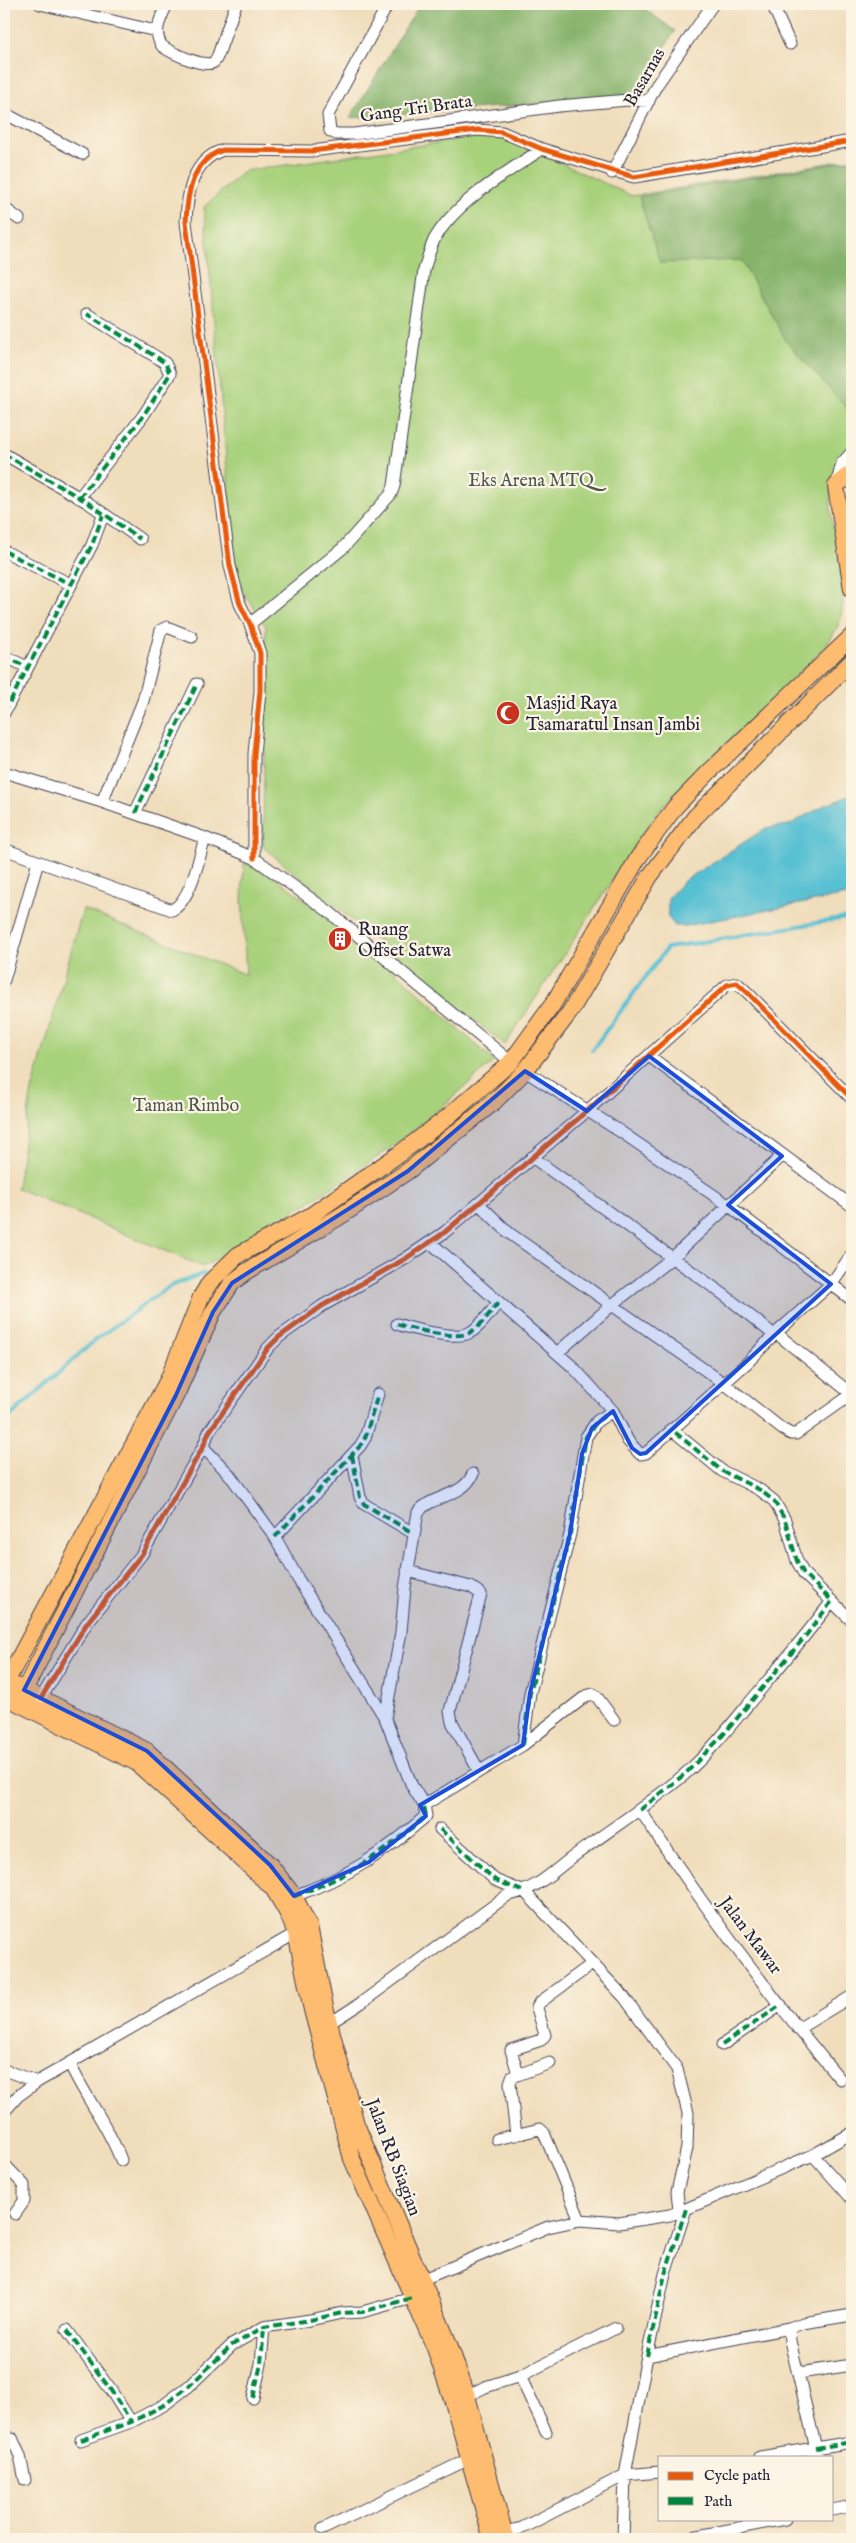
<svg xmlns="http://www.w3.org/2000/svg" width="856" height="2543" font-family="'IM FELL English',serif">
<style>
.green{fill:#a8d17c;stroke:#657a5c}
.forest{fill:#86b36c;stroke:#546a54}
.water{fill:#56c0d3;stroke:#3c7187}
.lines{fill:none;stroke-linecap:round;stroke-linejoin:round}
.stream{stroke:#56c0d3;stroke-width:4}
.minor-casing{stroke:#413e4e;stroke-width:13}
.highway-casing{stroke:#413e4e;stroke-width:18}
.minor{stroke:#fff;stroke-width:11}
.highway{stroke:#fdbc70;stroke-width:16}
.quiet{stroke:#00873e;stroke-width:4;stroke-dasharray:8 4;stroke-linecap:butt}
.cycleway-casing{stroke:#fcf5e5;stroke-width:8}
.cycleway{stroke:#e8590c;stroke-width:5}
.marked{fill:#1d4ed8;fill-opacity:0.2;stroke:#1d4ed8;stroke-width:4;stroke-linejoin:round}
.labels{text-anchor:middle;stroke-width:4.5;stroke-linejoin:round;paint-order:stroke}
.street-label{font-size:18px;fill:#22223b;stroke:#fcf5e5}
.park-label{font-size:18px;fill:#4a574e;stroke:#fcf5e5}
.poi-label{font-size:18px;fill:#22223b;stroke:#fcf5e5;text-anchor:start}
</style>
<rect width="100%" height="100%" fill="#fcf5e5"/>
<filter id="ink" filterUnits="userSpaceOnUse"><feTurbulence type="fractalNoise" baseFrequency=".02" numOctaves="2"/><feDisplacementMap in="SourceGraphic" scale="10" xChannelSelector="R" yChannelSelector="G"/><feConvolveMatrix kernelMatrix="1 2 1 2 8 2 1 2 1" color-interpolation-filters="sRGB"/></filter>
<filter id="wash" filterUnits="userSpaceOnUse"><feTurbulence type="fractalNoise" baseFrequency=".0096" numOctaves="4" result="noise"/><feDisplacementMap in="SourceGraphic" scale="20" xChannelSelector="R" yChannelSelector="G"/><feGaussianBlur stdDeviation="1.12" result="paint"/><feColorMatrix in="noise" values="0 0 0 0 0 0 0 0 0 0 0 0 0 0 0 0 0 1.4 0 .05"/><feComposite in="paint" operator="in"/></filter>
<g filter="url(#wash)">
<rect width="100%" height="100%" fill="#f0ddbb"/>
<path class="green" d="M498 134 632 196 852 159V444C805 489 851 555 842 610 840 626 832 638 822 650L657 812 505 1045 263 847 266 626 237 582 204 207 244 171Z
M244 863 272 875 369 948 494 1061C458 1093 423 1125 383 1153 325 1195 263 1229 203 1267L17 1188 31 1095 83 909 246 975 242 898Z"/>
<path class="forest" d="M420 4H638L675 31 633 97 350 118Z
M852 160V414L787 342 741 260 660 263 639 197Z"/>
<path class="water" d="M852 795V894L685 926H675L668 917V898L684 881 766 828 789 825 823 806Z"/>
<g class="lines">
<path class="stream" d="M592 1050 667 948 852 917
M4 1422 95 1340 170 1286 204 1273"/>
</g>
</g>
<g filter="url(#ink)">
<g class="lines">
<g class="minor-casing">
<path id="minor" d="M40 4 156 31
M167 4C161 18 152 32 162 46 170 52 205 69 214 62 216 60 217 57 218 55L236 4
M388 4 328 115 330 131 336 134H354L559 106 628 100 649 101
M772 4 790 44
M4 113 82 154
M612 173 656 86 713 4
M4 208 19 219
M4 454 87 502 140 539
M836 486 842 463 852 452
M79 498 143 416 170 374 165 363 158 358 87 314
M4 551 70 584
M250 624 343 548 391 494 394 486 424 270C427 260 430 249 434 240 455 202 506 173 542 149
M4 656 27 667
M4 713 92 545 103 515
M4 772 102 802 205 838 254 858 328 911 511 1062
M102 802 143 701 161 630 167 627 192 637
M135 813 197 684
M4 849 172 910C191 901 199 857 205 838
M254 858V754L260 691V653L250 624 240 604 230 566 186 222C187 194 192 160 223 150L312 151 477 130 502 132 542 149 634 177 852 141
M4 980 38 862
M649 1056 852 1206
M525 1071 621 1132 728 1205 852 1300
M532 1157 727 1297 774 1335
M479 1204 509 1233 529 1247 725 1384 782 1429 791 1434H796L848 1397 849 1392 776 1333
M430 1242 573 1367 613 1411 628 1441 640 1454 646 1453 748 1362 776 1333 831 1284 852 1254
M397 1324C412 1329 455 1340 469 1333 481 1327 490 1312 499 1302
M557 1353 612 1305 672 1258 782 1156
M671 1429 722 1471 760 1490 774 1501 785 1520 797 1561 804 1574 852 1621
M203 1447 229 1474 275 1537 298 1579 385 1718 412 1786 424 1805 523 1745 586 1696 593 1694 597 1697 614 1720
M352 1455 360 1497 364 1504 413 1533
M275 1537 360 1446 365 1438 378 1394
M407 1571 471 1587 481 1594 450 1711 452 1722 479 1771
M41 1698 87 1623 142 1554 203 1447 209 1432 268 1348 279 1337 322 1306 405 1259 445 1232 587 1111 727 985 737 983 749 994 852 1099
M385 1718 401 1632 405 1588 418 1512C433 1494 462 1498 473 1474
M523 1745 530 1693 570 1534 586 1437 597 1421 613 1411
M640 1810C701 1903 768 1994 840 2079
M440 1829 495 1880 525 1892 624 1997 677 2069 688 2113 687 2148 677 2192 679 2210
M294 1896C348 1877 384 1853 426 1816L424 1805
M330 2023 361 2003 508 1895C538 1890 554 1870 578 1853 614 1827 651 1803 685 1774 707 1755 727 1730 746 1707 775 1672 804 1638 832 1601
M798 2029 852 1996
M722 2045 781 2005
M70 2064C85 2097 108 2125 121 2160
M4 2070 37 2082
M518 2074 511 2050 541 2040 545 2035 537 2008 539 2003 592 1964
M4 2112 18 2096 37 2082 296 1933
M516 2135 510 2083 512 2077 550 2063
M497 2139 540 2129 544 2133 580 2220
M813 2155 852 2199
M4 2164 24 2185V2201L15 2214
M421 2280 548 2227 580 2220 619 2223 670 2215 686 2209 813 2155 852 2133
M67 2330 110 2389 131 2422
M647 2356 789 2328
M799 2373 852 2365
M520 2376 546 2432
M467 2396 485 2387 520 2376 616 2328
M253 2398 261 2364 264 2327
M4 2437 12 2438 20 2456 25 2480
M81 2440 131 2422 164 2405 189 2386 232 2345 264 2327 310 2320 342 2313 362 2312 412 2298
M760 2457 852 2442
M818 2457 790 2341 789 2328 803 2323 852 2315
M832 2510 852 2506
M323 2529 469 2459
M504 2532 522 2528 625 2475 660 2472
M623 2539 625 2475 647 2356 665 2274 686 2209
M682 2539 785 2519"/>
</g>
<g class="highway-casing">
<path id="highway" d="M852 481 846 477 836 486 852 589
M4 1686 168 1380 201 1297 210 1282 238 1255 310 1216 399 1154 444 1120 511 1062 553 1004 638 858 675 807 709 772 852 636
M16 1686 147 1751 270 1865 294 1896 309 1926 325 2007 356 2124 449 2344 467 2396 506 2539
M4 1696 137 1763 273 1888 287 1912 296 1933 312 2010 352 2159 435 2348 453 2402 492 2539
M18 1702 176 1395 213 1312 232 1283 246 1272 339 1217 408 1171 494 1102 525 1071 570 1012 650 876 695 817 852 661"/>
</g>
<use href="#minor" class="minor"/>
<use href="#highway" class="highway"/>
<path class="quiet" d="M4 454 87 502 140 539
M79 498 143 416 170 374 165 363 158 358 87 314
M4 551 70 584
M4 656 27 667
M4 713 92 545 103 515
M135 813 197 684
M397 1324C412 1329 455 1340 469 1333 481 1327 490 1312 499 1302
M352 1455 360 1497 364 1504 413 1533
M275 1537 360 1446 365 1438 378 1394
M523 1745 530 1693 570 1534 586 1437 597 1421 613 1411
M640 1810 686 1773 723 1735 804 1638 832 1601 804 1574 797 1561 785 1520 774 1501 760 1490 722 1471 671 1429
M440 1829 495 1880 525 1892
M294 1896C348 1877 384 1853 426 1816L424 1805
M722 2045 781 2005
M67 2330 110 2389 131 2422
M647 2356 665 2274 686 2209
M253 2398 261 2364 264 2327
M81 2440 131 2422 164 2405 189 2386 232 2345 264 2327 310 2320 342 2313 362 2312 412 2298
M816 2448 852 2442"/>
<g class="cycleway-casing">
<path id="cycleway" d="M254 858V754L260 691V653L250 624 240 604 230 566 186 222C187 194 192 160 223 150L312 151 477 130 502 132 542 149 634 177 852 141
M41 1698 87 1623 142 1554 203 1447 209 1432 268 1348 279 1337 322 1306 405 1259 445 1232 587 1111 727 985 737 983 749 994 852 1099"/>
</g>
<use href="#cycleway" class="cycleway"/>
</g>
</g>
<path class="marked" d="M649 1056 782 1156 728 1205 831 1284 646 1453 640 1454 632 1448 613 1411 592 1428 582 1454 570 1534 530 1693 523 1745 420 1805 426 1816 369 1862 294 1896 270 1865 147 1751 24 1690 176 1395 213 1312 232 1283 408 1171 525 1071 587 1111Z"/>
<defs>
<g id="mosque-disc" transform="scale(1.25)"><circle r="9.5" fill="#c8321e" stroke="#fcf5e5"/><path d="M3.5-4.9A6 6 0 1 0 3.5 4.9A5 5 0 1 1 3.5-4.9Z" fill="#fff"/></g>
<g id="building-disc" transform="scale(1.25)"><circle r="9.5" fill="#c8321e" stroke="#fcf5e5"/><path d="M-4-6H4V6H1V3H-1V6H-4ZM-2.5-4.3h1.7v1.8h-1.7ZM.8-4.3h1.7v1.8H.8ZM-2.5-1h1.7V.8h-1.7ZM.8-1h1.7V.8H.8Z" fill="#fff"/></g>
</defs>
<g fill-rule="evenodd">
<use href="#mosque-disc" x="508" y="713"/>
<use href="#building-disc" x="340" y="939"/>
</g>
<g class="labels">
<g class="street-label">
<text transform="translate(644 77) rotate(-60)" y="6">Basarnas</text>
<text transform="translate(416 108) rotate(-8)" y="6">Gang Tri Brata</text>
<text transform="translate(751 1935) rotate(53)" y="6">Jalan Mawar</text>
<text transform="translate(394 2157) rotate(69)" y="6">Jalan RB Siagian</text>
</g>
<g class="park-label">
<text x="531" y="486">Eks Arena MTQ</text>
<text x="186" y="1111">Taman Rimbo</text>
</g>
<g class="poi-label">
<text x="526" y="709">Masjid Raya<tspan x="526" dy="21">Tsamaratul Insan Jambi</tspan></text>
<text x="358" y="935">Ruang<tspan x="358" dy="21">Offset Satwa</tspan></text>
</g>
</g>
<rect width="856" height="2543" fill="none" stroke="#fcf5e5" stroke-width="20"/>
<rect x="658" y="2456" width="175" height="65" fill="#fcf5e5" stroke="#a5a1a1"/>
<rect x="668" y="2472" width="25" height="8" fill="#e8590c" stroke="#a5a1a1"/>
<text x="704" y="2480" font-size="15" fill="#22223b">Cycle path</text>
<rect x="668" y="2497" width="25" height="8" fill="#00873e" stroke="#a5a1a1"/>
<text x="704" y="2506" font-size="15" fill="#22223b">Path</text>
</svg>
